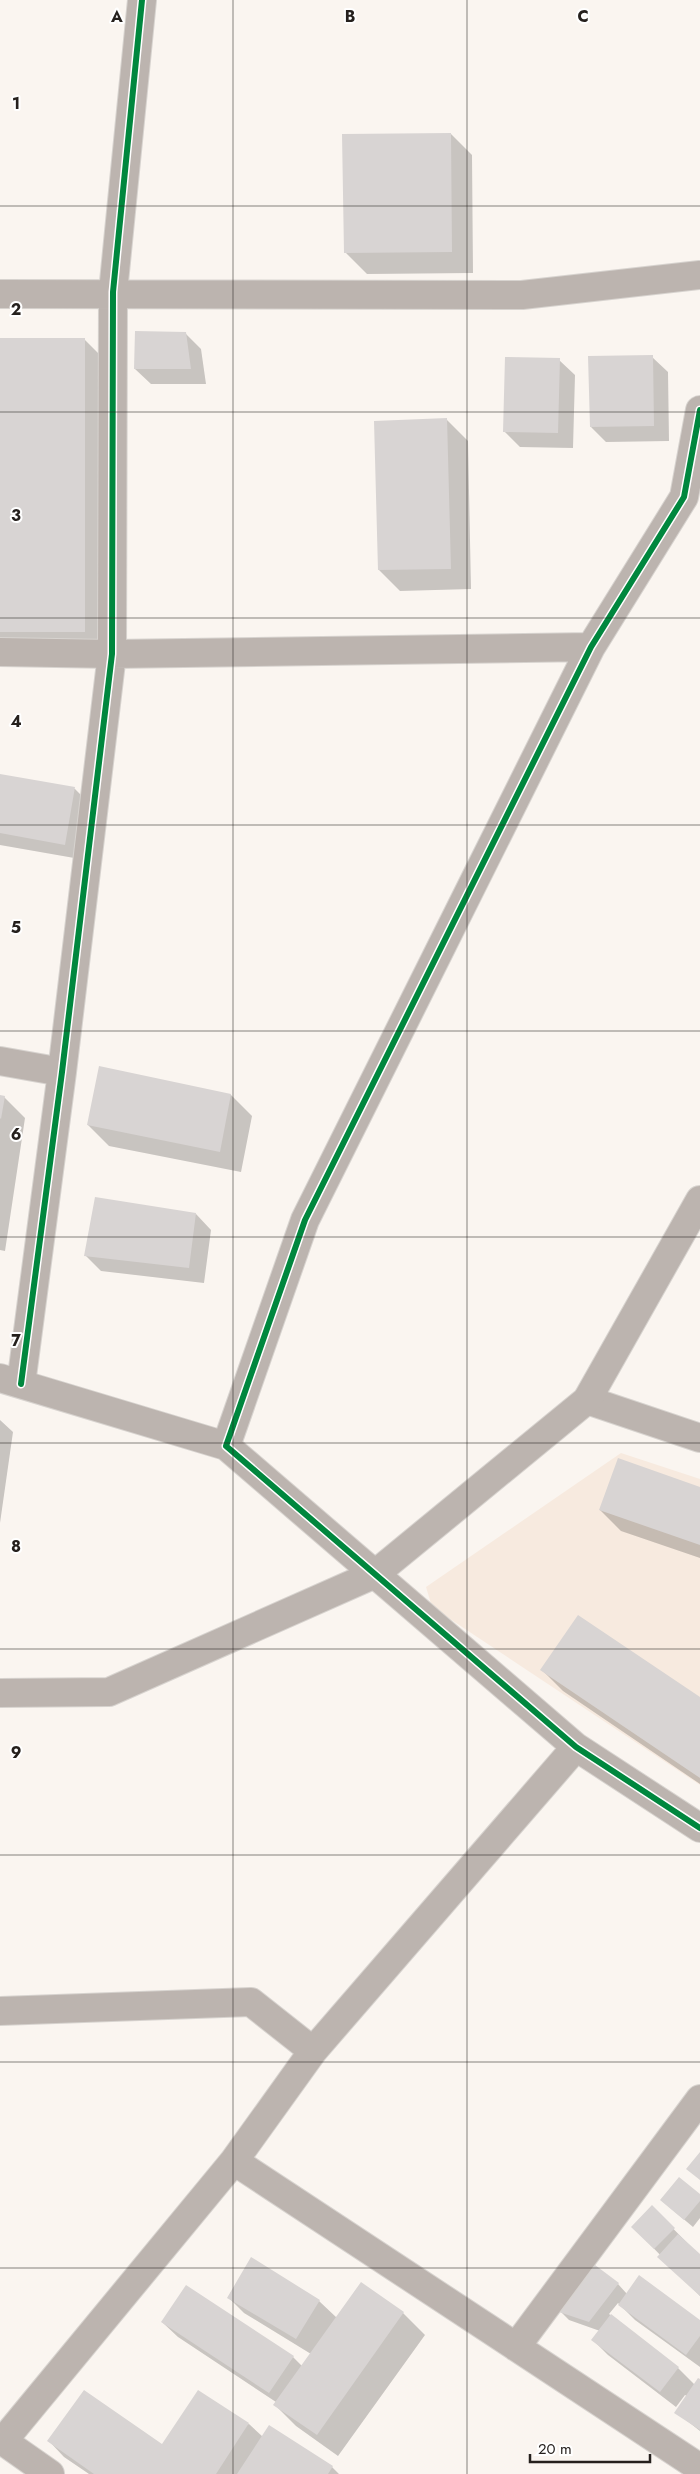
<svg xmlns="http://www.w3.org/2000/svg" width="700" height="2474" font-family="Jost,sans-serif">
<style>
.built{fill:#f7eadf}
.shadow{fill:#0003}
.building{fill:#d8d4d3}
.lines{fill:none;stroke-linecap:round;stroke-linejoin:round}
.minor-casing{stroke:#d7d3cf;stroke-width:30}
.tertiary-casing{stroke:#d7d3cf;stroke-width:30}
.minor{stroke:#bcb4af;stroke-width:28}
.tertiary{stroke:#bcb4af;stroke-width:28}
.cycleway-casing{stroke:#fff;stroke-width:9}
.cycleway{stroke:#00873e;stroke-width:6}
.grid{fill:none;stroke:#25201d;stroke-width:1;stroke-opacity:0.55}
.grid-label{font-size:16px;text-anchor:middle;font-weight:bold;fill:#25201d;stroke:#fff;stroke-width:4;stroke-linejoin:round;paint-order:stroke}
</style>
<rect width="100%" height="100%" fill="#faf5f0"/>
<path class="built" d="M621 1453 700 1479V1785L432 1607 426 1587Z"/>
<path class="shadow" d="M451 134 472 155 473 273 367 274 346 253Z
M186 334 201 349 206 384H151L135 369Z
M84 339 110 365V657L0 641V340Z
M652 357 668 372 669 441 606 442 591 427Z
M559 360 575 375 573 448 520 447 504 431Z
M446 419 468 441 471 589 400 591 379 570Z
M0 775 75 789 90 804 80 859 0 845Z
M100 1068 231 1095 252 1116 241 1172 109 1146 88 1125Z
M0 1096 4 1097 25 1118 5 1251 0 1250Z
M196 1214 211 1230 204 1283 101 1271 85 1255Z
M0 1420 13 1432 0 1523Z
M700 1488V1558L621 1531 600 1510Z
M542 1670 700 1699V1784L563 1691Z
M700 2195V2218L693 2227 661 2200Z
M652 2207 700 2256V2296L633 2227Z
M252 2259 319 2301 337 2318 361 2284 403 2313 425 2335 338 2456 296 2426 275 2405 276 2402 178 2337 162 2322 293 2357 302 2366 311 2354 244 2313 228 2297Z
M618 2284 627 2294 700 2322V2367L635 2320 618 2303 609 2314 678 2368 695 2385 700 2380V2431L676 2412 687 2396 685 2395 676 2407 608 2355 593 2340 600 2331 569 2320 561 2312Z
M249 2424 263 2437 270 2427 332 2467 339 2474H89L64 2457 49 2441 162 2446Z"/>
<path class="building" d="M451 133 452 252 344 253 342 134Z
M135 331 186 332 191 369H134Z
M0 338H85V632H0Z
M653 355 654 426 590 427 588 356Z
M505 357 560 358 558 433 503 432Z
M447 418 451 569 378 570 374 421Z
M0 774 75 787 65 845 0 833Z
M99 1066 231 1094 220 1152 87 1125Z
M0 1095 5 1096 1 1119 0 1118Z
M95 1197 196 1213 189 1268 84 1256Z
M618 1458 700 1487V1545L599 1510Z
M578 1615 700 1697V1778L540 1670Z
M700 2152V2180L686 2169Z
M679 2177 700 2194V2201L684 2220 660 2200Z
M652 2205 675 2228 654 2249 631 2227Z
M678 2234 700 2254V2296L657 2257Z
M251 2257 320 2300 296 2339 227 2298Z
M595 2265 619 2283 589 2322 559 2312Z
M639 2275 700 2320V2336L686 2355 618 2305Z
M361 2282 404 2312 317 2435 273 2405Z
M186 2285 294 2356 269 2393 161 2322Z
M611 2314 679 2367 660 2392 591 2340Z
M698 2378 700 2379V2430L674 2413Z
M84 2390 162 2444 198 2390 249 2423 216 2474H94L47 2441Z
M269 2425 333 2466 328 2474H237Z"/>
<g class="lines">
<g class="minor-casing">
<path id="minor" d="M0 294 522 295 700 275
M700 410 684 497 591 647 305 1220 226 1446 576 1747 700 1828
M0 652 112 654 591 647
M0 1061 62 1072
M0 1378 226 1446
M21 1384 62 1072 112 654 113 292 142 0
M587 1400 700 1438
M0 2011 251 2002 313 2051
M234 2161 700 2468
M516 2347 700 2099
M0 2439 50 2474
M3 2441 234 2161 313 2051 576 1747"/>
</g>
<g class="tertiary-casing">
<path id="tertiary" d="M0 1693 109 1692 375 1574 587 1400 700 1200"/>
</g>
<use href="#minor" class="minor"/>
<use href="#tertiary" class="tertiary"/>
<g class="cycleway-casing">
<path id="cycleway" d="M700 410 684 497 591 647 305 1220 226 1446 576 1747 700 1828
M21 1384 62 1072 112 654 113 292 142 0"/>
</g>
<use href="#cycleway" class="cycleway"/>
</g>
<path class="grid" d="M233 0V2474M467 0V2474M0 206H700M0 412H700M0 618H700M0 825H700M0 1031H700M0 1237H700M0 1443H700M0 1649H700M0 1855H700M0 2062H700M0 2268H700"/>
<g class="grid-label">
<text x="117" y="22">A</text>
<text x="350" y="22">B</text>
<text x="583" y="22">C</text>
<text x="16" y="109">1</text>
<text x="16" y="315">2</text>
<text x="16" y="521">3</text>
<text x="16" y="727">4</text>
<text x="16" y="933">5</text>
<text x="16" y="1140">6</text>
<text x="16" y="1346">7</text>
<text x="16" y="1552">8</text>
<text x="16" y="1758">9</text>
</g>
<path d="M530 2454v8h120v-8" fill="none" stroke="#25201d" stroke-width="2.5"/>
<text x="538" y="2454" font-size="15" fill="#25201d" stroke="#ffffff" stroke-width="4" paint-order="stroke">20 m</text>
</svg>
